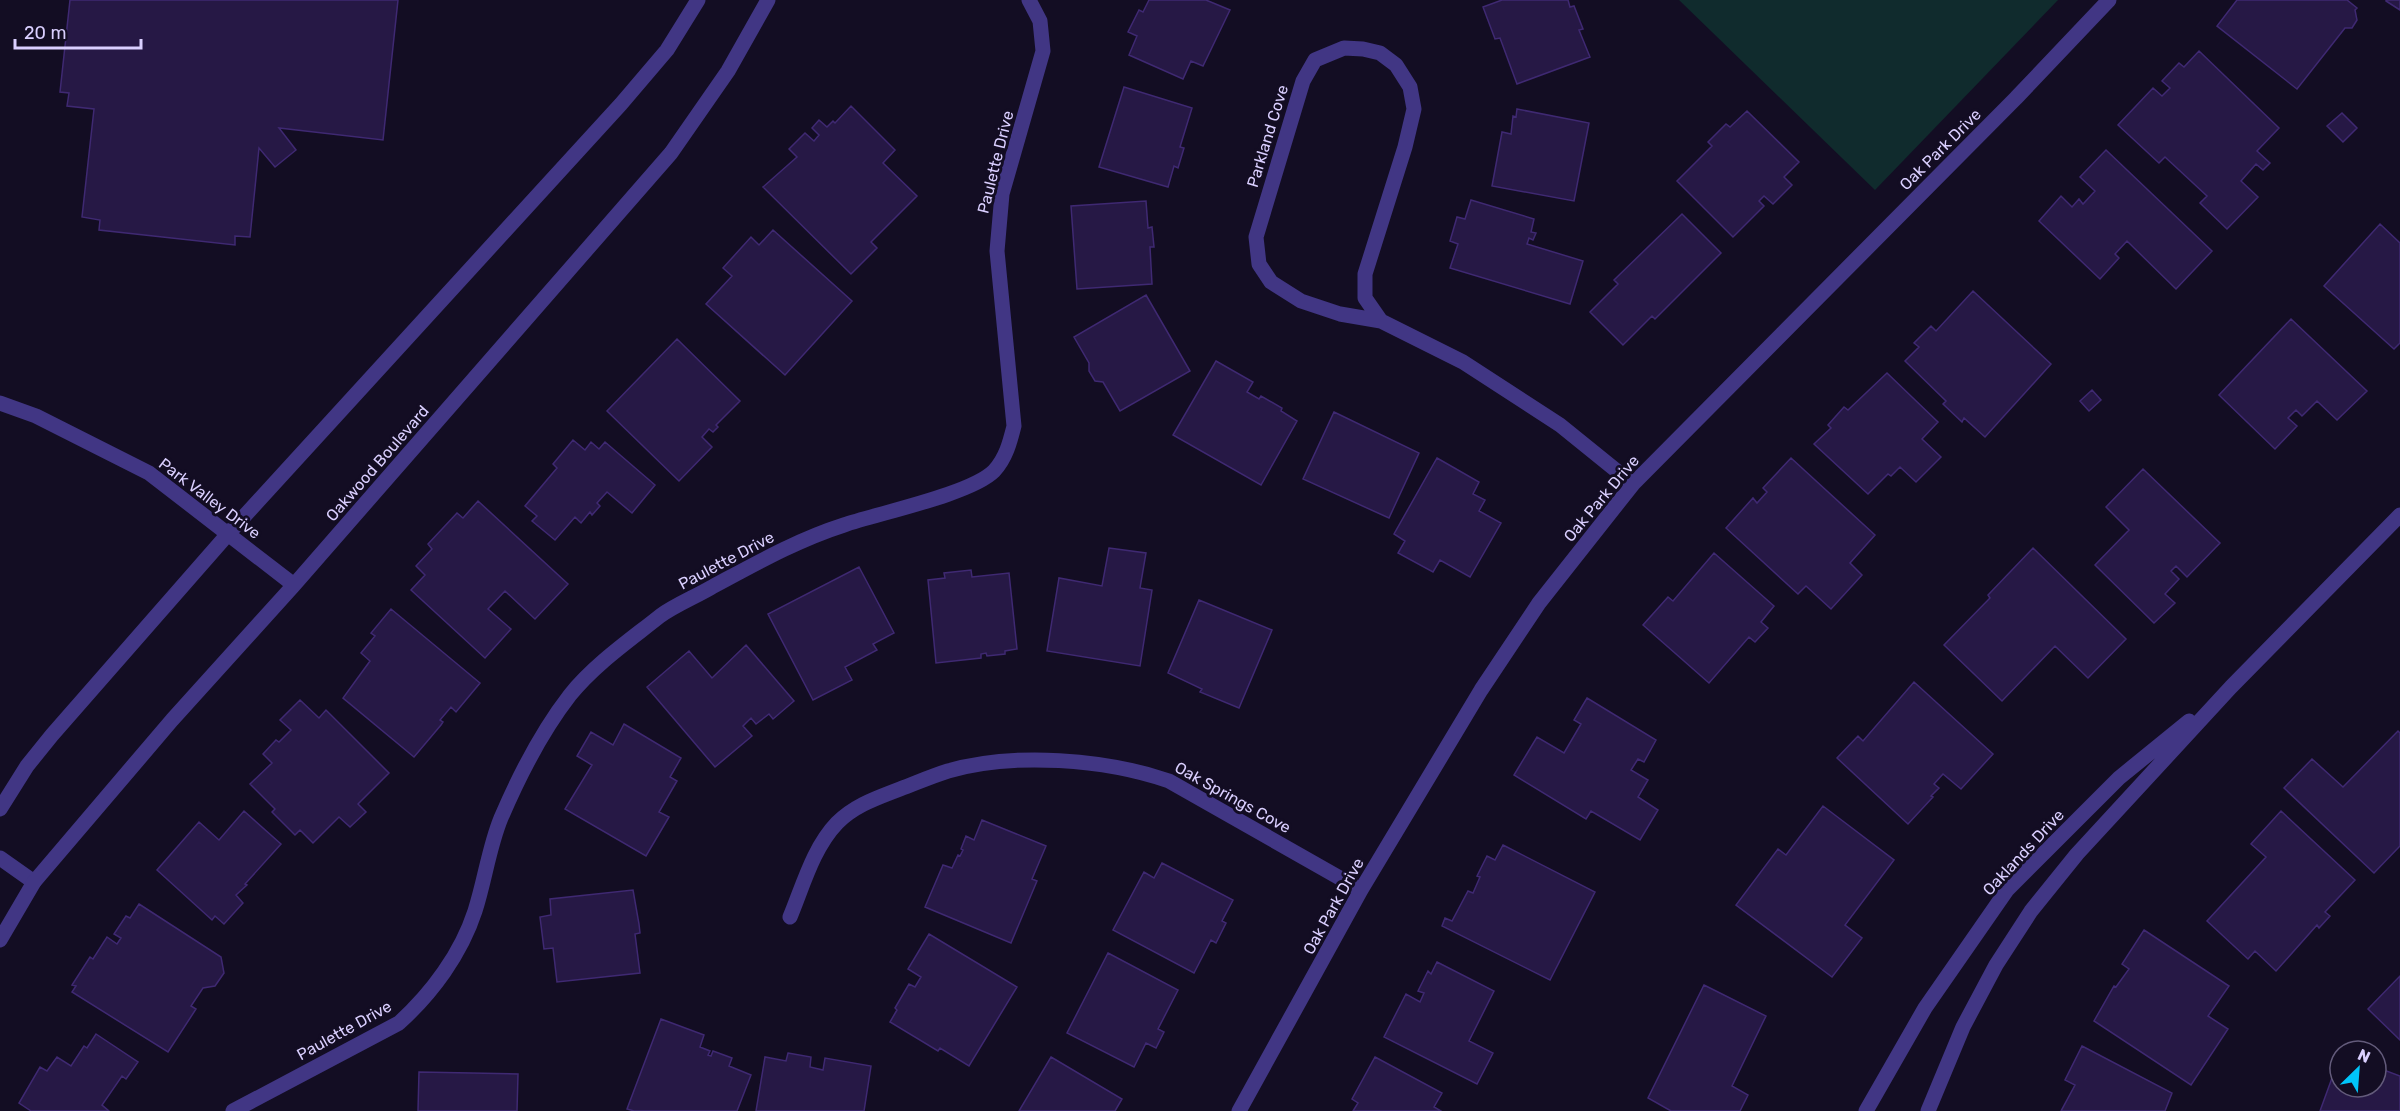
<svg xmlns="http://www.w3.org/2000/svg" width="2400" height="1111" font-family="Rubik,sans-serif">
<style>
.green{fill:#102b2d}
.building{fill:#261845;stroke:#3f2972;stroke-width:1.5}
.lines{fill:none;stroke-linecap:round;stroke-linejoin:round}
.service{stroke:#413684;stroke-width:15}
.minor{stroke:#413684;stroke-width:15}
.labels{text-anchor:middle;stroke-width:6;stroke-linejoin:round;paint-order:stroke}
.street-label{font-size:16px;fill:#dacfff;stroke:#130d23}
</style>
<rect width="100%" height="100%" fill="#130d23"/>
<path class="green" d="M1679 0H2058L1875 190Z"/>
<path class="building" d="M70 0H398L383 140 279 128 296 150 275 167 259 148 250 237 235 236V245L99 230 100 220 82 217 94 109 67 106 69 93 60 92Z
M1149 0H1206L1230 10 1203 66 1191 61 1183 79 1129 55 1137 36 1128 32 1139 10 1143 12Z
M1502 0H1568L1570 7 1574 6 1583 29 1579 30 1590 57 1517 84 1500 38 1495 39 1483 7Z
M2237 0H2347L2357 8 2355 10 2357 20 2352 28H2345L2297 89 2217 26Z
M2400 0V10L2386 1V0Z
M2199 51 2279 128 2257 151 2270 163 2263 170 2256 164 2241 181 2258 197 2227 229 2200 203 2207 196 2165 157 2159 163 2118 125 2153 88 2162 96 2170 88 2162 81 2179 63 2184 67Z
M1124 87 1192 108 1180 147 1184 148 1178 168 1174 166 1168 187 1099 167Z
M851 106 895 150 883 163 917 196 871 242 877 248 851 274 763 187 797 157 789 149 805 133 814 141 819 135 812 128 819 120 827 127 833 121 835 123Z
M1517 109 1589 123 1574 201 1492 186 1502 132 1511 134 1513 116 1516 117Z
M1747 111 1799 162 1784 177 1792 185 1773 204 1764 196 1759 201 1764 206 1733 237 1677 181 1712 146 1708 142 1726 124 1730 127Z
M2342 113 2357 128 2343 142 2327 126Z
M2106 150 2212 251 2176 289 2127 241 2115 254 2119 258 2100 279 2039 221 2061 196 2072 207 2079 199 2083 204 2095 191 2080 177Z
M1471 200 1534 219 1531 232 1536 233 1533 240 1529 238 1527 244 1583 261 1570 304 1450 268 1458 244 1450 241 1457 217 1465 219Z
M1146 201 1148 228 1152 227 1154 247H1150L1152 284 1077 289 1071 206Z
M1682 214 1721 253 1655 319 1652 316 1623 345 1590 312 1618 284 1614 280Z
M2380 224 2400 243V343L2394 349 2324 286Z
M773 230 852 301 785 375 706 304 732 276 723 268 751 237 759 245Z
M1973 291 2051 364 1985 437 1964 418 1962 422 1943 404 1946 401 1905 361 1919 347 1914 343 1931 326 1936 331Z
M1146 295 1190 371 1120 411 1103 382 1095 381 1089 371V363L1074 337Z
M2291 319 2367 391 2337 420 2317 401 2302 416 2296 410 2288 418 2297 426 2275 449 2219 395Z
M677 339 740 401 716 425 718 427 713 432 709 429 702 437 712 447 679 481 607 411Z
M1216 361 1253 382 1247 392 1259 399 1261 396 1282 408 1281 411 1297 421 1261 485 1173 435Z
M1887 373 1938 422 1922 439 1941 457 1916 482 1900 467 1891 476 1888 474 1868 494 1814 444 1831 428 1828 425 1844 407 1848 410Z
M2092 390 2101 400 2089 411 2080 401Z
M1334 412 1419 453 1389 518 1303 479Z
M573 440 585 450 591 442 599 449 605 442 655 485 632 513 607 492 597 503 600 506 592 515 590 512 581 523 575 517 555 540 532 521 537 516 525 506 557 468 553 464Z
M1437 458 1479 482 1473 494 1485 500 1479 511 1501 523 1470 577 1440 560 1433 572 1398 553 1405 541 1394 534Z
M1791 458 1875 535 1850 563 1862 575 1831 609 1806 586 1798 594 1726 528 1753 498 1757 503 1767 492 1763 488Z
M2143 469 2220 543 2187 577 2176 566 2171 571 2179 579 2165 594 2175 603 2154 623 2095 565 2129 530 2106 507Z
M478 501 568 584 535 619 505 591 488 609 511 629 485 658 411 590 425 575 416 566 432 549 428 544 457 513 463 518Z
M1109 548 1146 553 1140 588 1152 590 1140 666 1047 651 1059 578 1102 586Z
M2033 548 2126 639 2088 678 2055 646 2002 701 1944 645 1990 598 1988 595Z
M1714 553 1774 606 1761 622 1768 628 1755 642 1749 637 1709 683 1643 625 1668 597 1673 601Z
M859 567 894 633 873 644 877 650 845 667 852 680 813 700 768 614Z
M971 570 972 577 1009 573 1017 649 1005 651V654L987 656 986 653 981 654V658L936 663 928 580 945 578 944 573Z
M1199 600 1272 630 1239 708 1200 692 1202 689 1168 673Z
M391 609 480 683 456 712 451 707 440 720 443 722 441 725 414 757 343 698 370 661 361 653 375 636 371 633Z
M746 645 794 701 773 719 769 714 756 724 751 718 743 726 752 736 715 767 647 687 689 651 712 678Z
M1914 682 1993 754 1961 789 1943 774 1934 784 1939 788 1931 796 1933 797 1908 824 1837 758 1858 736 1863 741Z
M1587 698 1656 740 1644 762 1638 759 1631 770 1648 780 1638 797 1658 810 1640 840 1591 811 1586 819 1514 775 1537 737 1564 753 1581 724 1574 720Z
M300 700 319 718 326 710 389 773 358 804 366 812 350 827 339 817 313 843 300 830 295 835 272 812 275 809 250 784 272 763 263 754 276 740 279 742 291 730 280 720Z
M624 724 681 758 670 777 677 781 659 812 669 817 646 856 565 809 592 765 577 756 591 732 613 745Z
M2398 731 2400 733V846L2374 873 2284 788 2312 759 2343 787Z
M1823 806 1894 860 1845 925 1862 938 1832 977 1736 905 1778 849 1786 855Z
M244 811 281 844 245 884 247 885 236 895 243 903 224 924 215 916 212 920 157 870 199 822 219 840Z
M2281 811 2355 880 2325 912 2330 916 2319 928 2317 925 2276 971 2255 951 2248 959 2207 921 2266 857 2251 844Z
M982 820 1046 846 1032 879 1037 881 1011 943 925 907 943 865 952 868 958 855 960 856 963 850 961 849 966 836 974 840Z
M1503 845 1595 892 1550 980 1442 926 1445 918 1452 921 1468 891 1473 893 1480 877 1477 876 1487 856 1495 860Z
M1162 863 1233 900 1222 921 1226 923 1216 943 1211 940 1194 973 1113 930 1144 872 1154 878Z
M633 890 639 924 640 933 635 934 640 973 557 982 553 948 544 949 540 917 551 915 550 899Z
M139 904 221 957 224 973 215 986 203 988 191 1006 196 1009 168 1052 72 992 76 986 72 985 90 957 93 959 107 937 117 944 121 938 114 934 126 916 130 918Z
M2144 930 2229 986 2208 1016 2228 1029 2191 1085 2094 1021 2114 986 2116 987 2129 969 2122 964Z
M929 934 1017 987 969 1066 940 1048 938 1051 890 1022 897 1010 895 1008 909 984 915 987 921 977 908 969Z
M1108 953 1178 990 1158 1029 1164 1032 1156 1048 1146 1043 1134 1067 1067 1033Z
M1437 962 1494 991 1469 1041 1493 1053 1477 1084 1384 1037 1406 994 1420 1002 1424 993 1418 991 1428 971 1431 974Z
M2400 976V1040L2368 1009Z
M1704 985 1766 1016 1732 1086 1748 1095 1740 1111H1671L1648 1098Z
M661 1019 704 1035 700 1047 710 1051 708 1055 711 1056 713 1051 732 1058 729 1066 751 1075 737 1111H634L627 1109Z
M96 1034 138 1062 126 1079 122 1076 102 1105 109 1111H31L19 1103 40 1067 47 1071 57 1057 71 1066 84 1046 87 1048Z
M2082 1046 2172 1093 2165 1111H2061L2075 1085 2065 1080Z
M788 1053 811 1057 810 1067 823 1070 825 1058 871 1066 864 1111H756L765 1057 786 1061Z
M2340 1056V1087H2376V1067L2400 1076V1111H2320Z
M1051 1057 1122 1099 1115 1111H1019Z
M1375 1057 1442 1093 1434 1107 1441 1111H1353L1358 1103 1352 1099Z
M419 1072 518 1074 517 1111H418Z"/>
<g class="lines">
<path class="service" d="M0 858 34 882
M233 1111 399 1023C432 993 461 954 475 911 485 880 489 847 501 818 519 776 542 731 570 695 595 664 630 640 660 616 675 605 695 597 712 587 755 564 797 540 844 525 879 513 971 494 994 471 1006 458 1010 442 1014 426L997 251 1002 194 1043 51 1040 21 1029 0"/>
<path class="minor" d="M1381 321 1340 314 1301 301 1271 282 1259 264 1256 237 1303 81 1315 60 1344 48 1363 49 1380 53 1396 65 1410 87 1414 109 1405 147 1365 274V298L1381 321 1463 362 1560 425 1633 484
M0 403 36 416 149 473 294 585
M0 809 27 766 52 735 228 534 621 104 667 50 698 0
M790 917C803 886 813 848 837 823 855 805 877 798 900 789 916 783 932 776 948 771 1014 752 1105 759 1169 781L1361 890
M0 940 34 882 172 720 294 585 671 153 728 71 768 0
M1239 1111 1361 890 1481 690 1539 603 1633 484 2016 98 2109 0
M1866 1111 1925 1008 2007 890 2119 778 2189 721
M1928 1111 1963 1027 1996 965 2031 911 2077 854 2231 687 2400 515"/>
</g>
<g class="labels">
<g class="street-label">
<text transform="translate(1267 136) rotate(-73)" y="6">Parkland Cove</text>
<text transform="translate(1940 149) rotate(-45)" y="6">Oak Park Drive</text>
<text transform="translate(995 162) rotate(-76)" y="6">Paulette Drive</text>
<text transform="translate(377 463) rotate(-49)" y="6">Oakwood Boulevard</text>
<text transform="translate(210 498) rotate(37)" y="6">Park Valley Drive</text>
<text transform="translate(1601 498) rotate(-50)" y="6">Oak Park Drive</text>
<text transform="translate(726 560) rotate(-28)" y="6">Paulette Drive</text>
<text transform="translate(1233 797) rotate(29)" y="6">Oak Springs Cove</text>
<text transform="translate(2023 852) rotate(-47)" y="6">Oaklands Drive</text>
<text transform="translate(1333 906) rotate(-61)" y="6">Oak Park Drive</text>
<text transform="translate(344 1030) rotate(-29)" y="6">Paulette Drive</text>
</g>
</g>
<g transform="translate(2358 1069) rotate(25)"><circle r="28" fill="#130d23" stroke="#635b7b" stroke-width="1.5"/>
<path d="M0-4.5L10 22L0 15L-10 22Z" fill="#00c5fa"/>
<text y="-9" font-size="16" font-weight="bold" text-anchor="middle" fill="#dacfff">N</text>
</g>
<path d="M15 39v9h126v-9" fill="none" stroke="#dacfff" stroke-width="3"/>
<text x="24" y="39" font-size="18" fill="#dacfff" stroke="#130d23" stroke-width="4.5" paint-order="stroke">20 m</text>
</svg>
